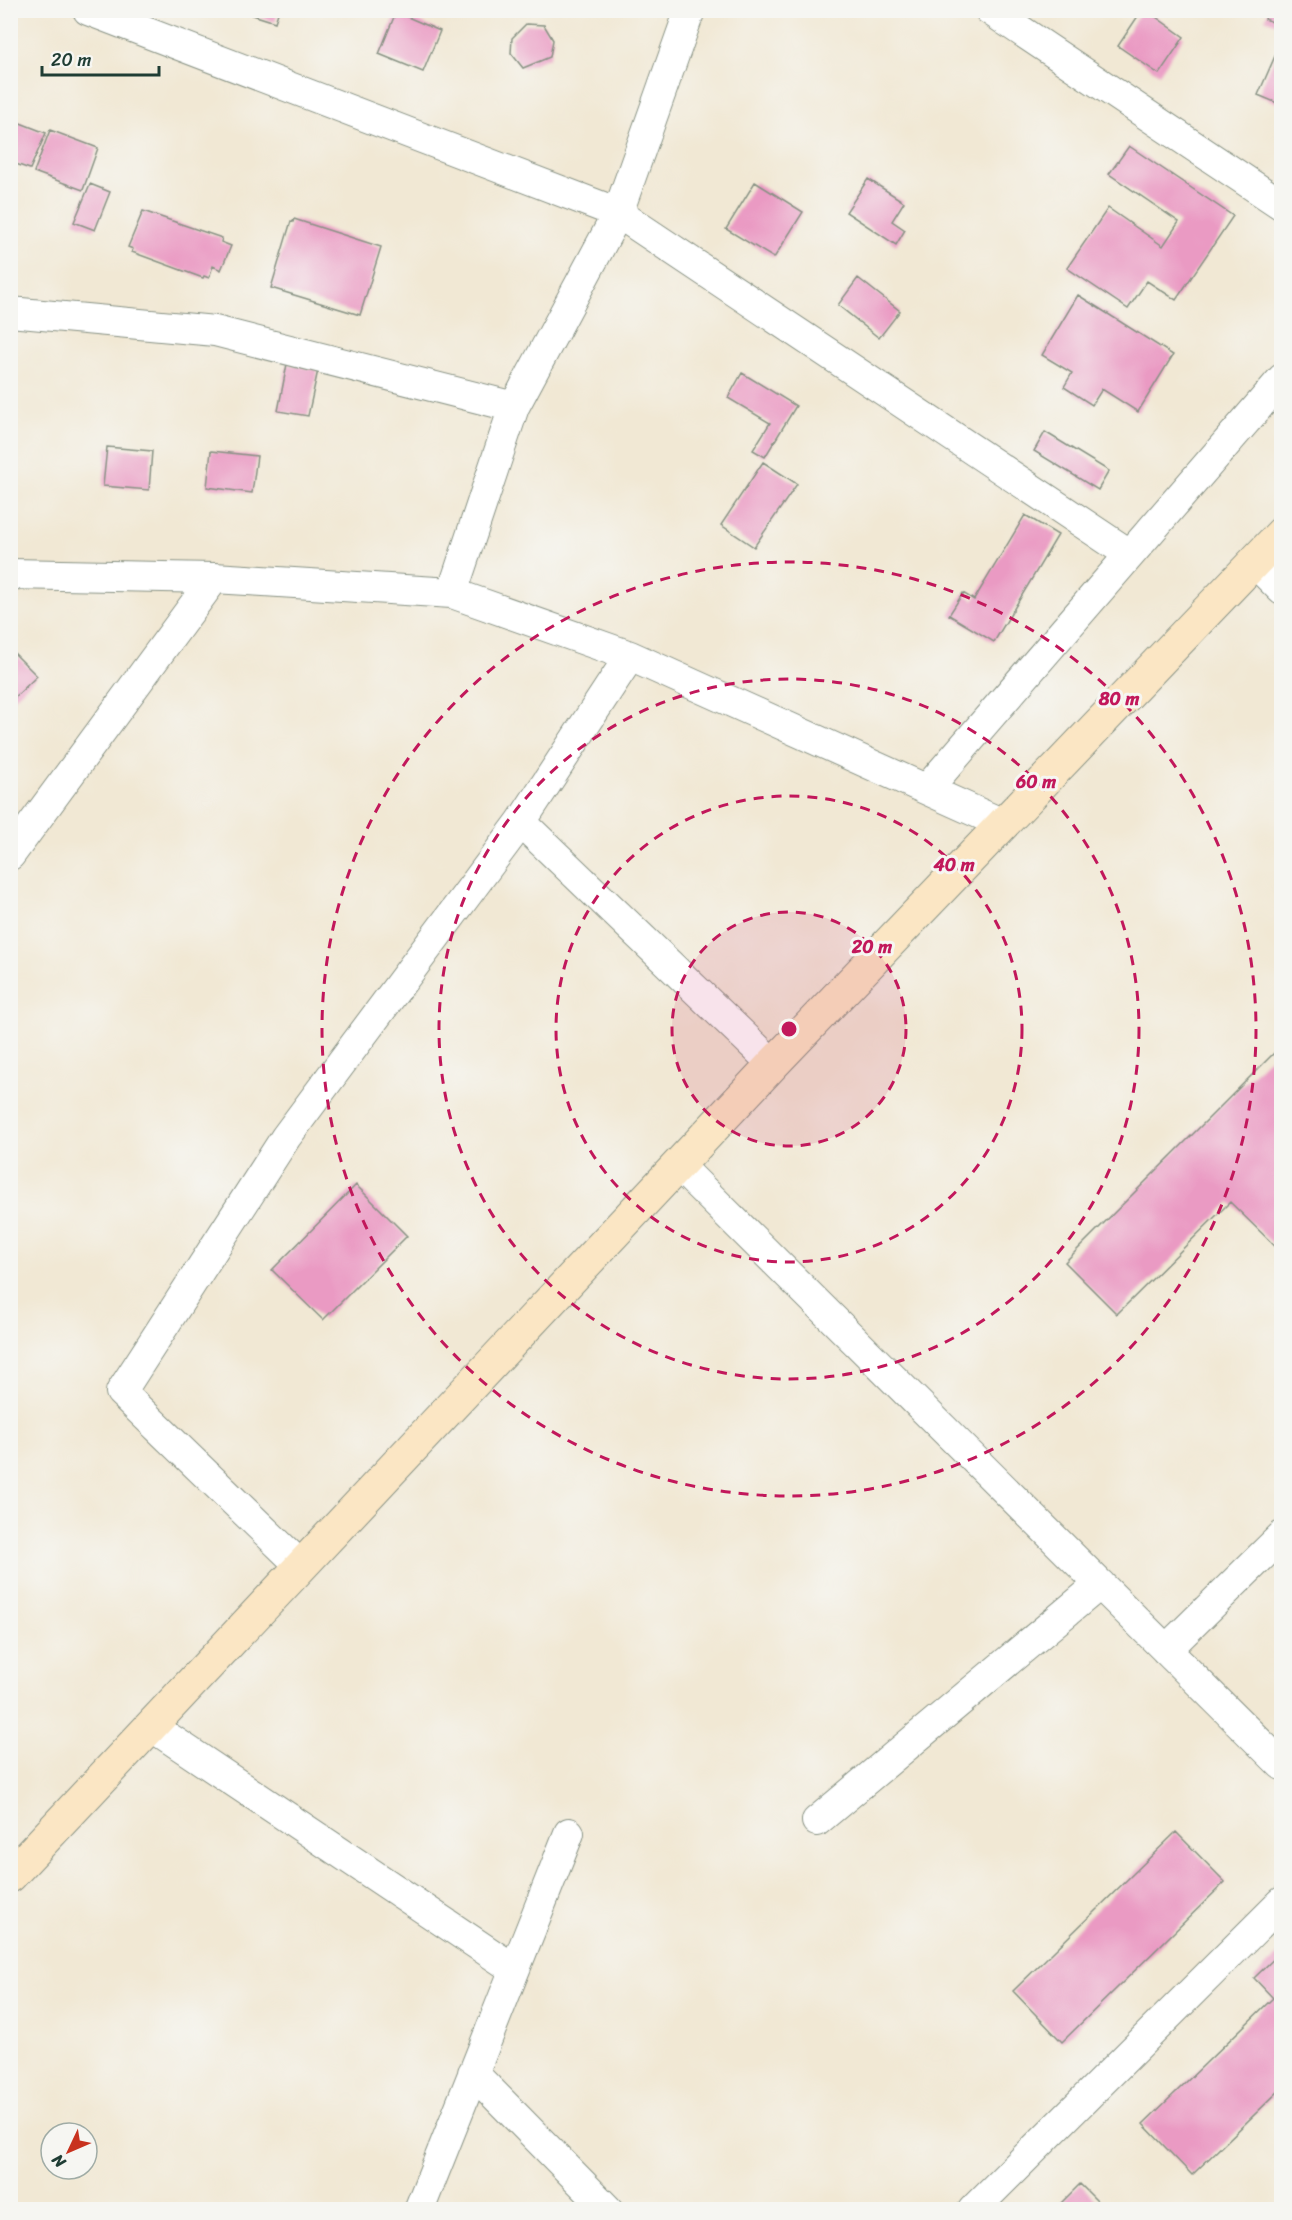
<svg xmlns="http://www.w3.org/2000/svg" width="1292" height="2220" font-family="Sriracha,sans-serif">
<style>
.building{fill:#ea9ac3}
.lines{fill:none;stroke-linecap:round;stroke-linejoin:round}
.street-casing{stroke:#889284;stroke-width:32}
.secondary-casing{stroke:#889284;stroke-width:35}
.street{stroke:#fff;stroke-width:30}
.secondary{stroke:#fbe6c4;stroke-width:33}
.ring{fill:none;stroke:#c2185b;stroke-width:3;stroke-dasharray:10 8}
.centre{fill:#c2185b;stroke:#f6f6f2;stroke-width:3}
.ring-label{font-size:18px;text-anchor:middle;font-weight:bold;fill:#c2185b;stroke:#f6f6f2;stroke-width:6;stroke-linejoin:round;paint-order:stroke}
</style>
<rect width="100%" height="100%" fill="#f6f6f2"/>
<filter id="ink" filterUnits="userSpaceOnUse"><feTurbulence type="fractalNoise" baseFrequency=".0167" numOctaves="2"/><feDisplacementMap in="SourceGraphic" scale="12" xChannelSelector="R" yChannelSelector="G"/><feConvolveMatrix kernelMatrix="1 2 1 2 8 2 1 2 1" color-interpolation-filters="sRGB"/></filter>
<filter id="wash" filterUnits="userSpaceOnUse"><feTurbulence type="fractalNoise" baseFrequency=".008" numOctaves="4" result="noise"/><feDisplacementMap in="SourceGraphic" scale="24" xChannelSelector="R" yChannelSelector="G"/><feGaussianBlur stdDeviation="1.35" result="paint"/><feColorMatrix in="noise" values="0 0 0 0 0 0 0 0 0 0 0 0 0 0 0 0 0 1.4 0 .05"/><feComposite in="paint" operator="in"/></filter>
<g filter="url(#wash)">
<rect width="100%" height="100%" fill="#f1e8d4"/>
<g id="blocks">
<path class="building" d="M237 10H279L275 22Z
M1142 10H1146L1184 37 1159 74 1118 46Z
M1268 10H1282V26L1265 19Z
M396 12 440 31 423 72 379 54Z
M526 24 544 25 553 40 550 57 523 68 511 53 512 38Z
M1282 40V105L1258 95Z
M10 119 46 133 30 169 10 162Z
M50 130 98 148 83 190 34 172Z
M1129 146 1233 216 1176 300 1147 281 1128 309 1067 268 1108 208 1163 246 1179 222 1109 174Z
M868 179 904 202 892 221 905 230 896 245 846 212Z
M755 182 803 212 774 258 726 229Z
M90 184 110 192 95 230 74 222Z
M143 211 222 238 221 242 231 246 221 270 213 266 209 278 204 276 203 278 132 252 133 249 128 247Z
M294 219 381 247 360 315 271 288 291 221 293 222Z
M858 278 900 311 879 338 838 305Z
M1078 295 1173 355 1138 412 1102 389 1092 405 1064 387 1072 373 1042 355Z
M287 364 318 370 308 416 278 411Z
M742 373 796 406 765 457 753 450 770 423 728 398Z
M1045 432 1109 471 1098 490 1034 451Z
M107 447 152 451 149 490 103 486Z
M211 451 257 456 252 493 207 487Z
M763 462 797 484 754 547 721 525Z
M1025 515 1058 535 994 642 949 615 963 593 974 600Z
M10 649 37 676 10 702Z
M1282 1045V1253L1230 1202 1117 1314 1065 1262Z
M356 1185 407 1236 323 1320 272 1270Z
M1176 1832 1225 1882 1062 2042 1013 1991Z
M1282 1951V2088L1192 2175 1143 2124 1273 1998 1254 1978Z
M1080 2184 1106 2210H1054Z"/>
</g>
</g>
<g filter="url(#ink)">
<use href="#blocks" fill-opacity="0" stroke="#889284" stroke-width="1.5"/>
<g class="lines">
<g class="street-casing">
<path id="street" d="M88 10 618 213 1129 554
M990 10 1282 205
M10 312 215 331 514 407
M1254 562 1282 590
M10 574 214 578 452 593 630 656 1003 824
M452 593 514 407 618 213 690 10
M927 789 1282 379
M521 822 773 1064
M10 855 214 578
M678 1165 1282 1765
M301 1566 121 1392 286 1137 521 822 630 656
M1166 1650 1282 1536
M151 1726 514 1969
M817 1821 1100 1584
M473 2073 608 2210
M419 2210 569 1833
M973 2210 1282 1902"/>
</g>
<g class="secondary-casing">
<path id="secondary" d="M10 1876 773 1064 1282 533"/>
</g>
<use href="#street" class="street"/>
<use href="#secondary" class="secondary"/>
</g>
</g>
<circle cx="789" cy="1029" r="117" fill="#c2185b" fill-opacity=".12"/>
<g class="ring">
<circle cx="789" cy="1029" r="117"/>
<circle cx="789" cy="1029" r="233"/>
<circle cx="789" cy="1029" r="350"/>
<circle cx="789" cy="1029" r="467"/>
</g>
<circle cx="789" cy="1029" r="9" class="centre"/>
<g class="ring-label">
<text x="1119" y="705">80 m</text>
<text x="1036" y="788">60 m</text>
<text x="954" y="871">40 m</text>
<text x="872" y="953">20 m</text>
</g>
<rect width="1292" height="2220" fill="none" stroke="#f6f6f2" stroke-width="36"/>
<g transform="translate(69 2151) rotate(226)"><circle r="28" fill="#f6f6f2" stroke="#a0aca6" stroke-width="1.5"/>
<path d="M0-4.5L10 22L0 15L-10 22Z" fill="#c8321e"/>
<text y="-9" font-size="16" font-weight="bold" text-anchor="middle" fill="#1f3d34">N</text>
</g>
<path d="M42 66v9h117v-9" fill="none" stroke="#1f3d34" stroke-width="3"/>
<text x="51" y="66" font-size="18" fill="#1f3d34" stroke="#f6f6f2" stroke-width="4.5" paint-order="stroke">20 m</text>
</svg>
